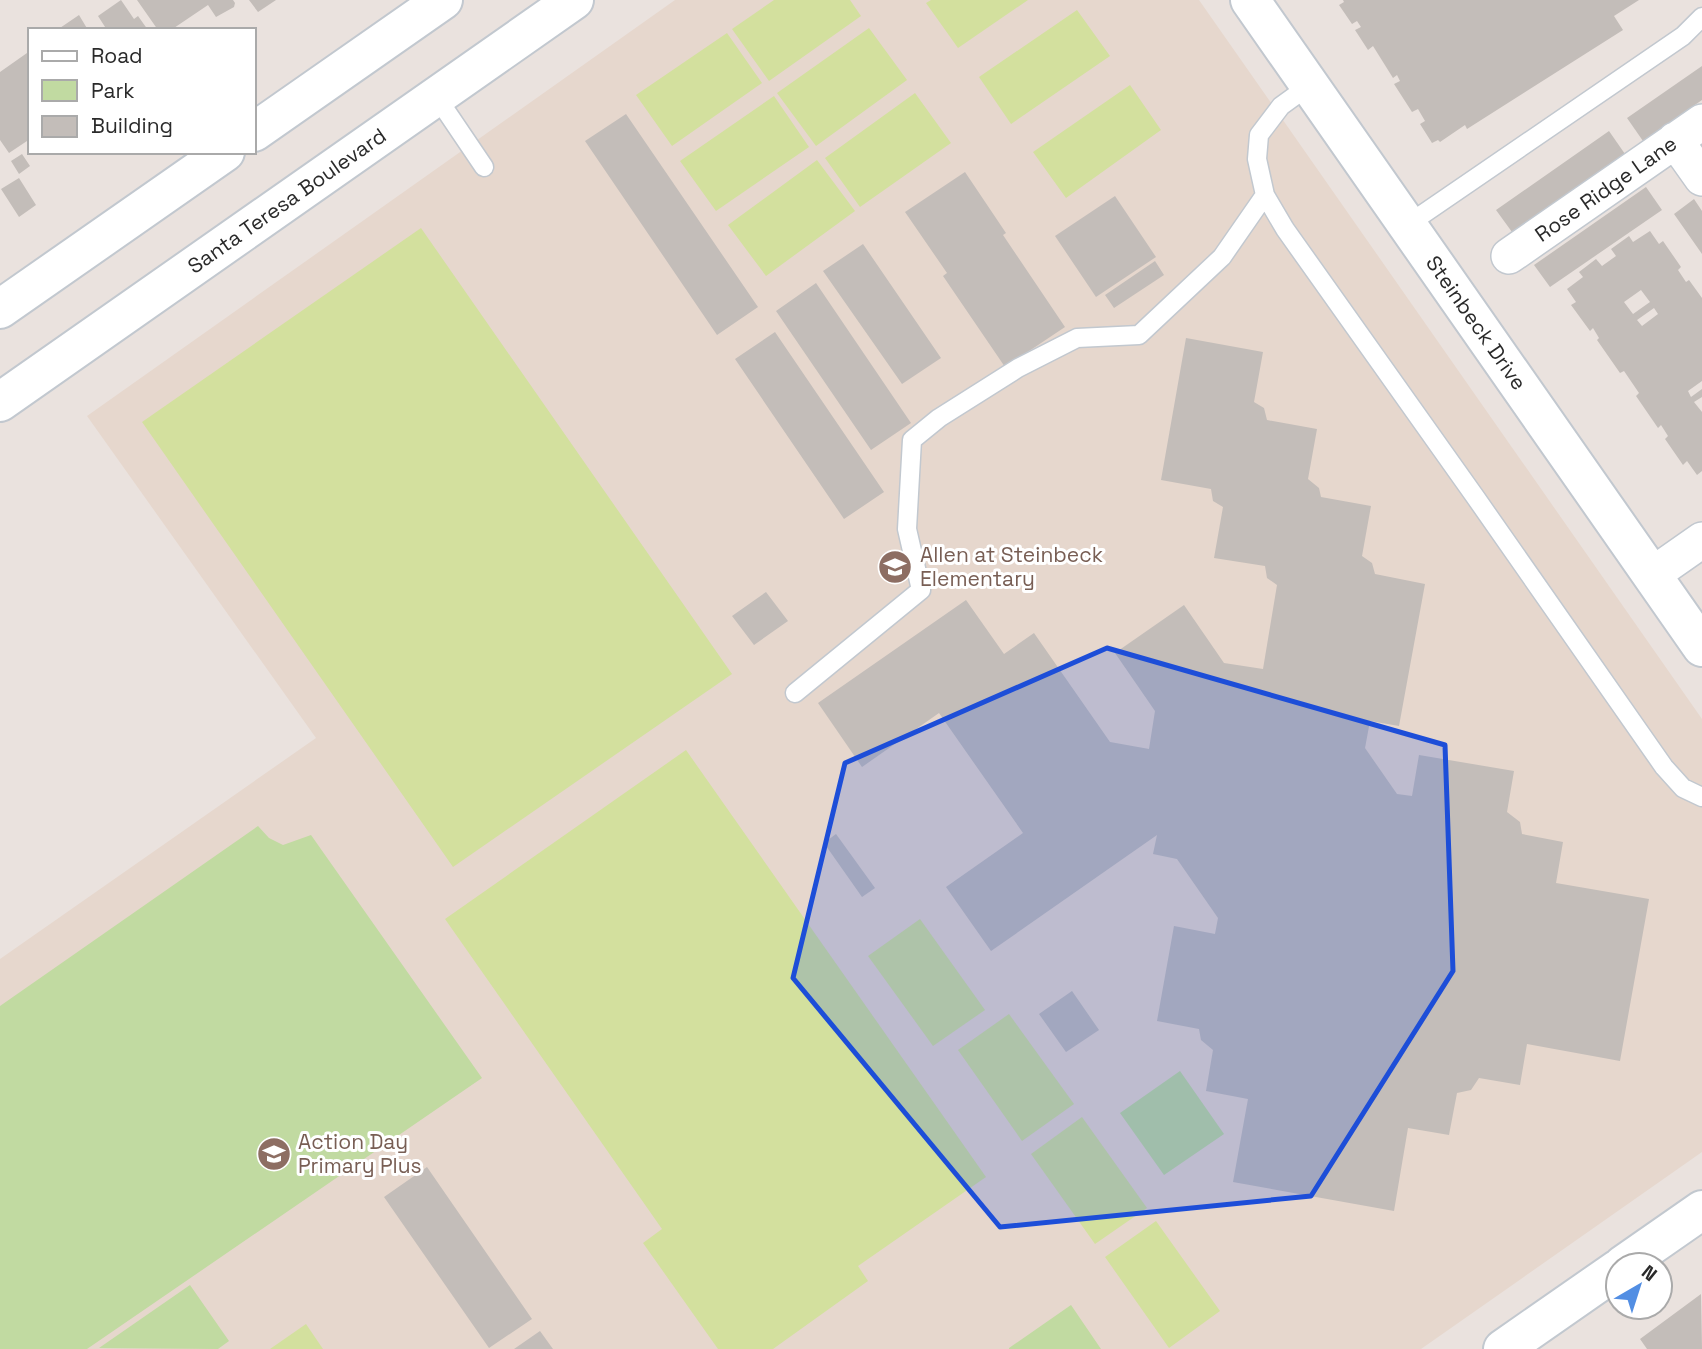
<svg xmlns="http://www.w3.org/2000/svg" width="1702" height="1349" font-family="'Space Grotesk',sans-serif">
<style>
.education{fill:#e6d7cd}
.green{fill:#c1daa1}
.pitch{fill:#d3e09e}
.building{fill:#c3bdb9;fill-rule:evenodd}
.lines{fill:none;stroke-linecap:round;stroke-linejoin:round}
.lane-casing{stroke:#c2c8cf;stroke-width:21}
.street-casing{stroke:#c2c8cf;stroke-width:38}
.secondary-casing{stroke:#c2c8cf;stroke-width:42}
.lane{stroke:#fff;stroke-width:18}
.street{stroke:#fff;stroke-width:35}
.secondary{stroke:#fff;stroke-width:38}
.marked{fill:#1d4ed8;fill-opacity:0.2;stroke:#1d4ed8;stroke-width:5;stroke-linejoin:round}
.labels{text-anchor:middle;stroke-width:6;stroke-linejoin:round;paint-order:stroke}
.street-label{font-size:21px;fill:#2a2a2a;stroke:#fff}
.education-label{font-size:21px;fill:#785e54;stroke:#fff;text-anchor:start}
</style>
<rect width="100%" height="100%" fill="#eae2de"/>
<path class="education" d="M675 0H1199L1702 719V1152L1421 1349H0V959L316 738 87 416Z"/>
<path class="green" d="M258 826 269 838 283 845 311 835 482 1078 87 1349H0V1006Z
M1180 1071 1224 1134 1164 1175 1120 1113Z
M190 1285 229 1341 218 1349 99 1348Z
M1071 1305 1101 1349H1009V1348Z"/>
<path class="pitch" d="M774 0H850L861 16 769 81 732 29Z
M931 0H1028L958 48 926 3Z
M1077 10 1110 56 1011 124 979 77Z
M869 28 907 80 816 146 777 93Z
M727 33 762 83 672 146 636 95Z
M1130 85 1161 130 1066 198 1033 152Z
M915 93 951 143 860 207 825 158Z
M774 96 809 147 716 211 680 161Z
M817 160 855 211 766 276 728 225Z
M421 228 732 674 453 867 142 422Z
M686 750 986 1177 858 1266 868 1281 773 1349H718L643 1243 662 1229 445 919Z
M920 919 985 1010 933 1046 868 956Z
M1009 1014 1074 1104 1022 1141 958 1050Z
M1082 1117 1147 1208 1095 1244 1031 1154Z
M1156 1221 1220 1311 1169 1348 1105 1257Z
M306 1324 323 1349H270Z"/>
<path class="building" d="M121 0 134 19 138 16 148 30H107L98 16Z
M137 0H233L235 3 234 7 216 17 208 5 171 30H158Z
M249 0H276L258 12Z
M1343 0H1639L1614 16 1623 30 1467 129 1465 125 1440 142 1438 140 1432 143 1420 124 1425 121 1418 109 1412 112 1394 84 1400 81 1397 75 1393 78 1373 46 1368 50 1355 30 1361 27 1357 21 1352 24 1339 5 1344 2Z
M79 15 88 30H57Z
M27 53 30 57V139L9 153 0 140V72Z
M1702 66V100L1643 141 1627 118Z
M626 114 758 307 717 335 585 141Z
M1609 131 1625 154 1512 232 1496 210Z
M22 154 30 166 19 174 11 161Z
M965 172 1006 233 1003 235 1065 327 1005 367 943 276 947 273 905 212Z
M19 178 36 205 19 217 1 189Z
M1646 187 1662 210 1550 287 1534 265Z
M1115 196 1156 257 1096 297 1055 236Z
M1694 199 1702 211V254L1674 214Z
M1650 231 1659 244 1663 241 1681 267 1678 270 1686 282 1689 280 1702 298V381L1688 391 1691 397 1702 389V397L1694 402 1702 412V471L1697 475 1687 461 1683 465 1665 439 1668 436 1661 425 1658 428 1636 396 1639 393 1624 371 1620 373 1597 340 1599 338 1593 328 1590 331 1571 305 1576 302 1567 289 1583 277 1579 272 1596 259 1602 266 1616 256 1611 249 1629 236 1633 242ZM1641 290 1650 302 1633 314 1624 302ZM1654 308 1658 314 1642 326 1637 320Z
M863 244 941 358 902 384 823 271Z
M1155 261 1164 275 1114 308 1105 295Z
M816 283 911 423 871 450 776 311Z
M775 332 884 492 844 519 735 359Z
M1186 338 1263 352 1254 402 1264 408 1267 420 1317 429 1308 479 1319 488 1321 497 1371 506 1362 556 1372 563 1375 574 1425 584 1399 726 1370 721 1365 748 1397 794 1412 796 1419 755 1514 771 1507 812 1520 822 1522 834 1563 842 1556 883 1649 899 1620 1061 1527 1044 1520 1085 1479 1078 1471 1090 1457 1093 1449 1135 1408 1128 1394 1211 1233 1182 1248 1099 1206 1091 1213 1050 1201 1040 1199 1029 1157 1021 1174 926 1215 934 1218 918 1177 859 1153 854 1157 835 991 951 946 887 1023 833 939 713 862 767 818 703 966 600 1004 654 1034 633 1110 742 1149 749 1155 711 1115 653 1184 605 1224 663 1263 669 1277 585 1267 578 1265 566 1214 558 1223 507 1213 501 1211 489 1161 480Z
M766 592 788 621 754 645 732 616Z
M836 834 875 888 862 897 824 843Z
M1072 991 1099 1030 1066 1052 1039 1014Z
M427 1167 532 1319 489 1348 384 1197Z
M1701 1294 1702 1349H1647L1640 1339Z
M540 1331 553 1349H514Z"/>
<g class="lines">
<g class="lane-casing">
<path id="lane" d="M1310 85 1281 106 1259 135 1257 159 1265 195 1285 229 1476 498 1664 767 1683 788 1702 797
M436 96 484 167
M1407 225 1683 36 1702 17
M795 693 921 590 907 529 912 440 939 418 1018 368 1077 338 1139 335 1222 257 1265 195"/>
</g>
<g class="street-casing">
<path id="street" d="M1675 140 1702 178
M1509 256 1702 122
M1652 575 1702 540"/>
</g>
<g class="secondary-casing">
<path id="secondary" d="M1250 0 1702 647
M254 132 443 0
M0 309 225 152
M0 402 574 0
M1623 1265 1702 1210
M1503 1349 1618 1269"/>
</g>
<use href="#lane" class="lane"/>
<use href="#street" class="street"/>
<use href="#secondary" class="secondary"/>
</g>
<path class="marked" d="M1107 648 1445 745 1453 971 1311 1196 1000 1227 793 978 845 763Z"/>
<defs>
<g id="school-disc" transform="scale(1.75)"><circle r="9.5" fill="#8d6e63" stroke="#fff"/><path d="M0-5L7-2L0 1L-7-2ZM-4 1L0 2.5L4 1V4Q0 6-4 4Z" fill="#fff"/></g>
</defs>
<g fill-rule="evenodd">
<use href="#school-disc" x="895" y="567"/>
<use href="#school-disc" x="274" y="1154"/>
</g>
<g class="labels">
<g class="street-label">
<text transform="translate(1606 189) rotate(-35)" y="7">Rose Ridge Lane</text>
<text transform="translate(287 201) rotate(-35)" y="7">Santa Teresa Boulevard</text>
<text transform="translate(1476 323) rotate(55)" y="7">Steinbeck Drive</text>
</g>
<g class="education-label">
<text x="920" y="562">Allen at Steinbeck<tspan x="920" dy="24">Elementary</tspan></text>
<text x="298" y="1149">Action Day<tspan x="298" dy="24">Primary Plus</tspan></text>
</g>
</g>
<rect x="28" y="28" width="228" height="126" fill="#ffffff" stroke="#aaaaaa" stroke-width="2"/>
<rect x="42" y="51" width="35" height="10" fill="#ffffff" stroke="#aaaaaa" stroke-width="2"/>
<text x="91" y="63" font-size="21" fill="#2a2a2a">Road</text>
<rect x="42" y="80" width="35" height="21" fill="#c1daa1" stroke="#aaaaaa" stroke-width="2"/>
<text x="91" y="98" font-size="21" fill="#2a2a2a">Park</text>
<rect x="42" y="116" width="35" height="21" fill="#c3bdb9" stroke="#aaaaaa" stroke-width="2"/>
<text x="91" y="133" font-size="21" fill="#2a2a2a">Building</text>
<g transform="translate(1639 1286) rotate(39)"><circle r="33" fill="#ffffff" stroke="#aaaaaa" stroke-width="2"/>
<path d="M0-5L12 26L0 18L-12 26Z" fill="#528ee3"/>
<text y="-10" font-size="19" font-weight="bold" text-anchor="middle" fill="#2a2a2a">N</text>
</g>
</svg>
